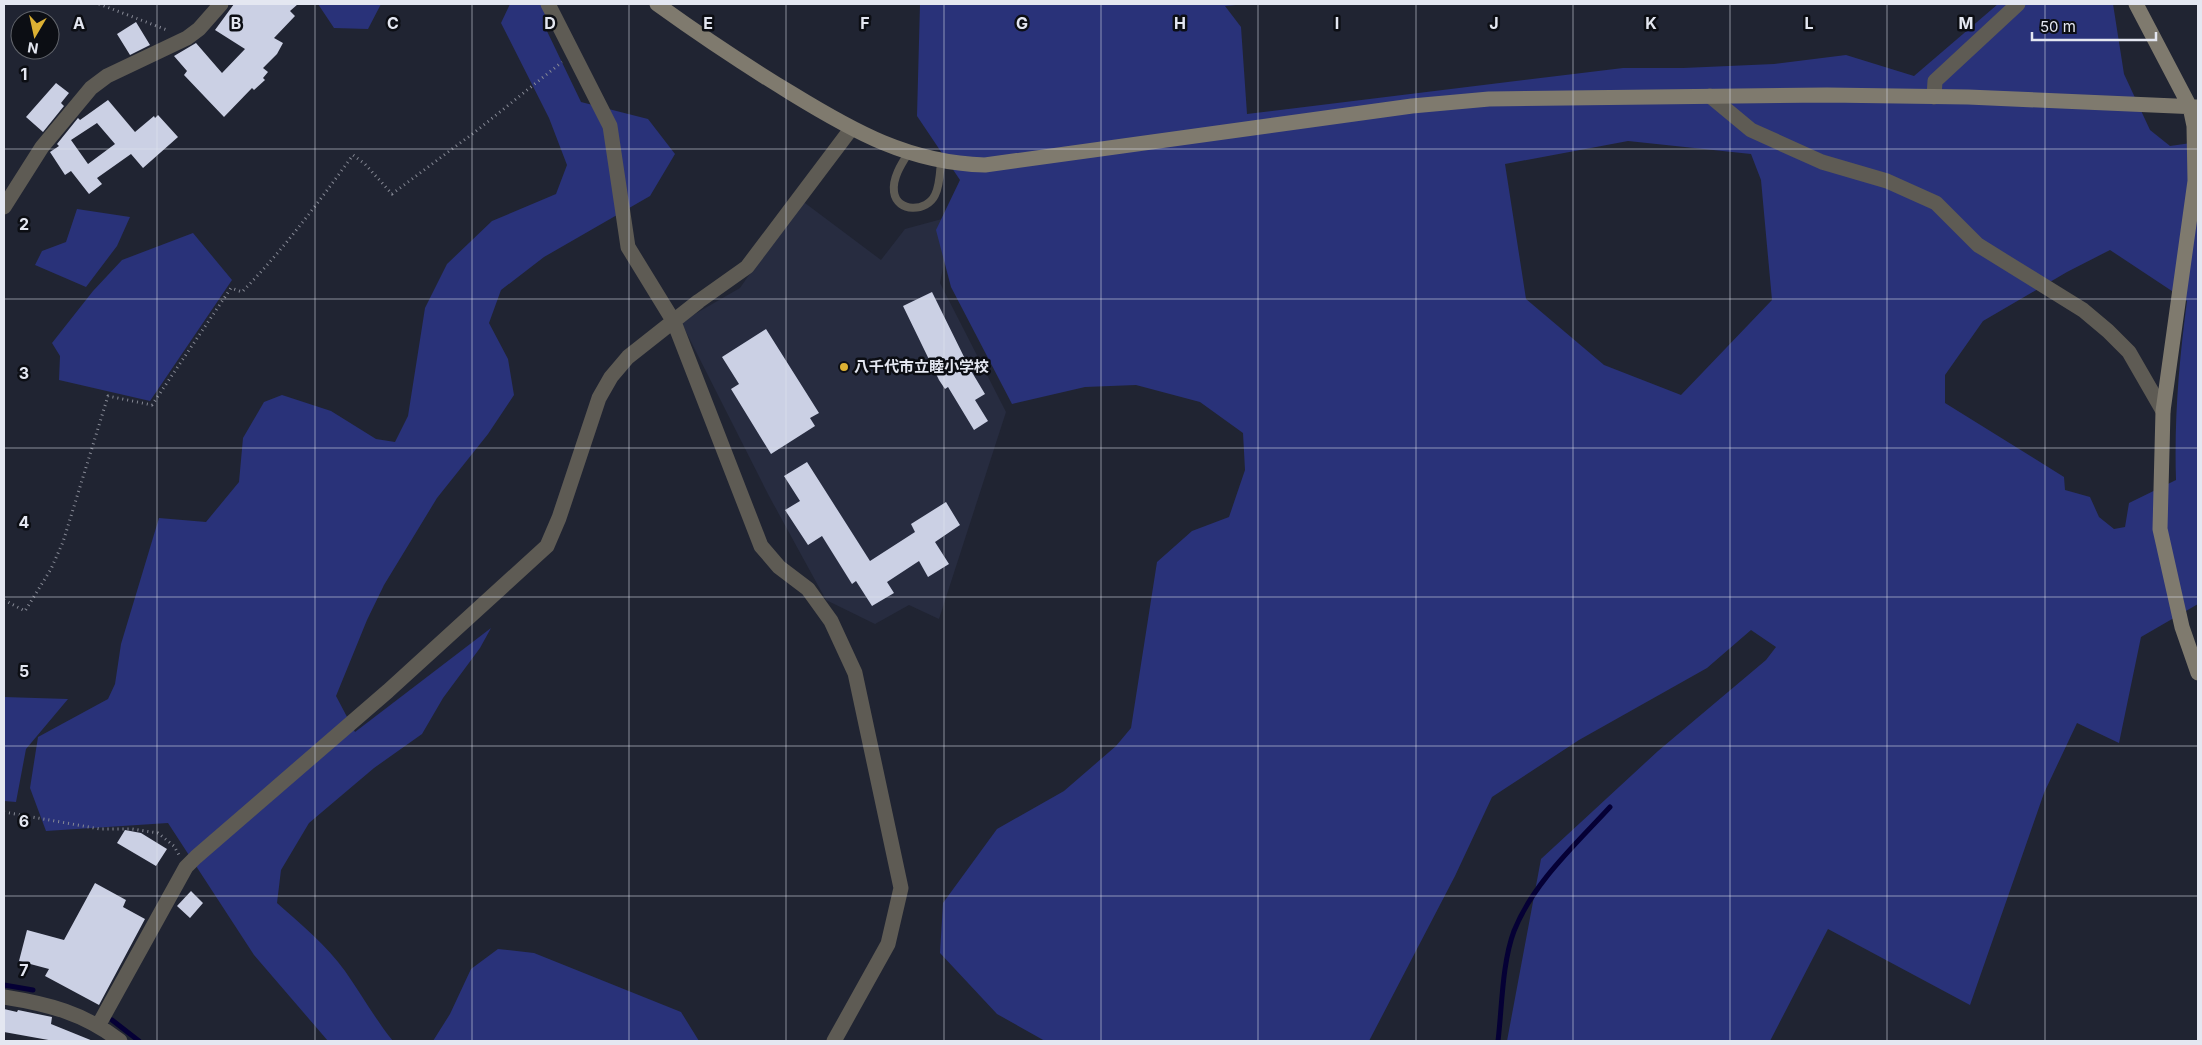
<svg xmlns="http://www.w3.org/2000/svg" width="2202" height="1045" font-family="Inter,'Noto Sans JP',sans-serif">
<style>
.built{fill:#272c40}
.green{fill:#293279;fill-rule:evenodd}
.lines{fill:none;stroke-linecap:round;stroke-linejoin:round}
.stream{stroke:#050035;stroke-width:5}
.building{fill:#cbd0e4;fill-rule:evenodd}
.path{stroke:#878a96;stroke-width:3;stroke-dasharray:1 4;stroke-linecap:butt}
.lane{stroke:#5e5b54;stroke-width:8}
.street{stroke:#5e5b54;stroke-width:15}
.secondary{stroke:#7f7a6e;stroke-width:15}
.grid{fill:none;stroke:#e4e7f1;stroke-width:1;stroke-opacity:0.55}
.poi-dot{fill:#ddb133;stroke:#0c0e14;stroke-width:2}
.labels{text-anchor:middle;stroke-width:5;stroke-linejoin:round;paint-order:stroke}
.poi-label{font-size:15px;font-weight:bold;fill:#e4e7f1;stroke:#0c0e14;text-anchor:start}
.grid-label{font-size:16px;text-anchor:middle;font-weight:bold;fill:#e4e7f1;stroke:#0c0e14;stroke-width:5;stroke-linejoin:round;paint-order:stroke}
</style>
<rect width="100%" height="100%" fill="#202432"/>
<path class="built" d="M801 200 881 260 905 229 953 216 940 283 1006 412 939 619 909 605 875 624 826 600 769 496 681 322 740 288Z"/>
<path class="green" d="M318 4H381L368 29 334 28Z
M510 4H555L545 27 581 102 648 119 675 154 650 196 544 257 501 290 489 323 508 359 514 395 488 434 437 498 384 585 367 620 336 696 355 732 491 628 480 648 443 698 422 734 374 768 309 823 281 870 277 903C301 924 327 946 345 971 362 995 375 1019 393 1041H328L254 955 168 823 46 831 30 788 38 737 108 699 115 684 121 644 159 518 206 522 239 482 243 438 264 402 282 395 331 411 376 439 395 442 408 416 425 308 447 264 492 221 556 194 567 165 549 118 501 23Z
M920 4H1247L1225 6 1241 27 1247 114 1623 68H1683L1774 64 1846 55 1914 76 1998 4H2113L2124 74 2150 130 2170 146 2198 142V604L2141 637 2119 743 2077 723 2044 793 1970 1005 1828 929 1770 1041H1507L1541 859 1658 751 1766 660 1776 647 1751 630 1707 668 1579 740 1492 797 1455 876 1369 1041H1045L997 1014 940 953 943 903 997 829 1064 791 1116 746 1131 728 1157 562 1192 531 1229 517 1245 470 1243 433 1200 402 1136 385 1085 387 1012 404 951 287 936 230 960 180 917 116ZM1628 141 1751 154 1761 180 1772 300 1681 395 1604 365 1526 299 1505 164ZM2110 250 2187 301C2179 360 2174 421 2176 480L2129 503 2125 527 2114 529 2099 517 2090 497 2065 490 2064 477 1945 403V375L1983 321 2067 272Z
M77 209 130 217 117 246 86 287 35 265 42 251 66 242Z
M193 233 232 280 150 401 59 380 60 356 52 343 93 291 122 260Z
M4 697 68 699 26 749 16 802 4 801Z
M498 949 534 953 681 1012 699 1041H433L450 1014 471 969Z"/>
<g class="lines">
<path class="stream" d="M4 985 33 990
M112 1020 139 1041
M1498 1041C1502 1008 1502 963 1514 931 1533 883 1575 845 1610 807"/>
</g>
<path class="building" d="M234 4H298L290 11 295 16 274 38 283 43 277 54 263 68 268 72 263 78 265 80 254 90 252 88 224 117 184 75 187 71 174 56 196 43 222 73 245 49 215 30Z
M136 22 150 45 130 55 117 34Z
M56 83 69 93 61 103 64 106 43 132 26 117Z
M108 100 135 132 154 116 155 118 158 115 178 137 143 168 131 154 97 178 102 184 89 194 71 171 65 175 50 152 59 146 57 144 78 118 80 120ZM97 123 115 144 88 164 71 140Z
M932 292 970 369 985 394 975 400 988 421 974 430 948 387 945 389 939 380 903 306Z
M766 329 819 413 810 418 815 426 771 454 731 389 739 384 722 357Z
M807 462 870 561 915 532 911 524 946 502 960 525 935 542 949 564 928 577 919 561 887 582 894 593 872 606 856 581 852 584 822 536 808 545 785 510 800 501 784 476Z
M125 830 141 833 167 849 156 866 117 843Z
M95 883 126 900 123 907 145 919 99 1005 45 976 49 969 19 961 27 930 64 940Z
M191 891 203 903 190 918 177 906Z
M4 1009 17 1012 18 1010 52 1017 51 1024 93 1041H54L4 1032Z"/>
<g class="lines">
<path class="path" d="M99 4 167 30
M4 600 25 611 51 569 63 542 108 396 152 405 231 288 242 292C284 249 318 203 353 155L365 164 392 194 475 132 562 62
M4 812 100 829H132L158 833 174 846 179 855"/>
<path class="lane" d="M909 152C902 163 892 178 894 192 897 213 927 212 935 195 940 185 940 172 941 161"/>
<path class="street" d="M548 4 610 126 628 247 674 322 761 546 779 567 808 589 831 621 855 673 901 888 888 944 834 1041
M1710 96 1751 130 1822 162 1887 181 1936 203 1978 245 2083 310 2108 331 2129 352 2163 411
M1934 97 1935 81 2018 4
M4 207 42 147 91 88 107 76 187 38 199 29 221 4
M4 997C48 1004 84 1013 120 1041
M98 1026 186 867 196 857 388 691 547 546 559 518 599 398 611 377 628 357 699 301 747 267 851 129"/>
<path class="secondary" d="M657 4C700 35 745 65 791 93 853 131 909 163 985 165L1412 106 1489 99 1827 95 1968 97 2198 107
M2136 4 2190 107 2194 126 2195 181 2163 411 2160 529 2182 627 2198 673"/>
</g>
<path class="grid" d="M157 4V1041M315 4V1041M472 4V1041M629 4V1041M786 4V1041M944 4V1041M1101 4V1041M1258 4V1041M1416 4V1041M1573 4V1041M1730 4V1041M1887 4V1041M2045 4V1041M4 149H2198M4 299H2198M4 448H2198M4 597H2198M4 746H2198M4 896H2198"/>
<circle class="poi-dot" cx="844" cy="367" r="5"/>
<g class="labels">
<g class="poi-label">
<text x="854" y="372">八千代市立睦小学校</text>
</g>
</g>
<g class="grid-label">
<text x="79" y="29">A</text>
<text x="236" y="29">B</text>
<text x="393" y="29">C</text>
<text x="550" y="29">D</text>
<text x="708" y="29">E</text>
<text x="865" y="29">F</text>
<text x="1022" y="29">G</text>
<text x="1180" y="29">H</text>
<text x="1337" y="29">I</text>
<text x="1494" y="29">J</text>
<text x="1651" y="29">K</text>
<text x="1809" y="29">L</text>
<text x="1966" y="29">M</text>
<text x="24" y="80">1</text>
<text x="24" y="230">2</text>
<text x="24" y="379">3</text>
<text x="24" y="528">4</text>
<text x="24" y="677">5</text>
<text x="24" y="827">6</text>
<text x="24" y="976">7</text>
</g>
<rect width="2202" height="1045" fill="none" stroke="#e4e7f1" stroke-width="10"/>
<g transform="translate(35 35) rotate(189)"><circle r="24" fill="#0c0e14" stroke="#62656c"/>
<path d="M0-4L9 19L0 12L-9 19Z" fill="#ddb133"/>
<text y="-8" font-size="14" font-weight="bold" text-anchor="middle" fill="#e4e7f1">N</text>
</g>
<path d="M2032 32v8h124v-8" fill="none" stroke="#e4e7f1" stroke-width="2.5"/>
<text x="2040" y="32" font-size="15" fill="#e4e7f1" stroke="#0c0e14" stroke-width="4" paint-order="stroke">50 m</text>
</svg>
